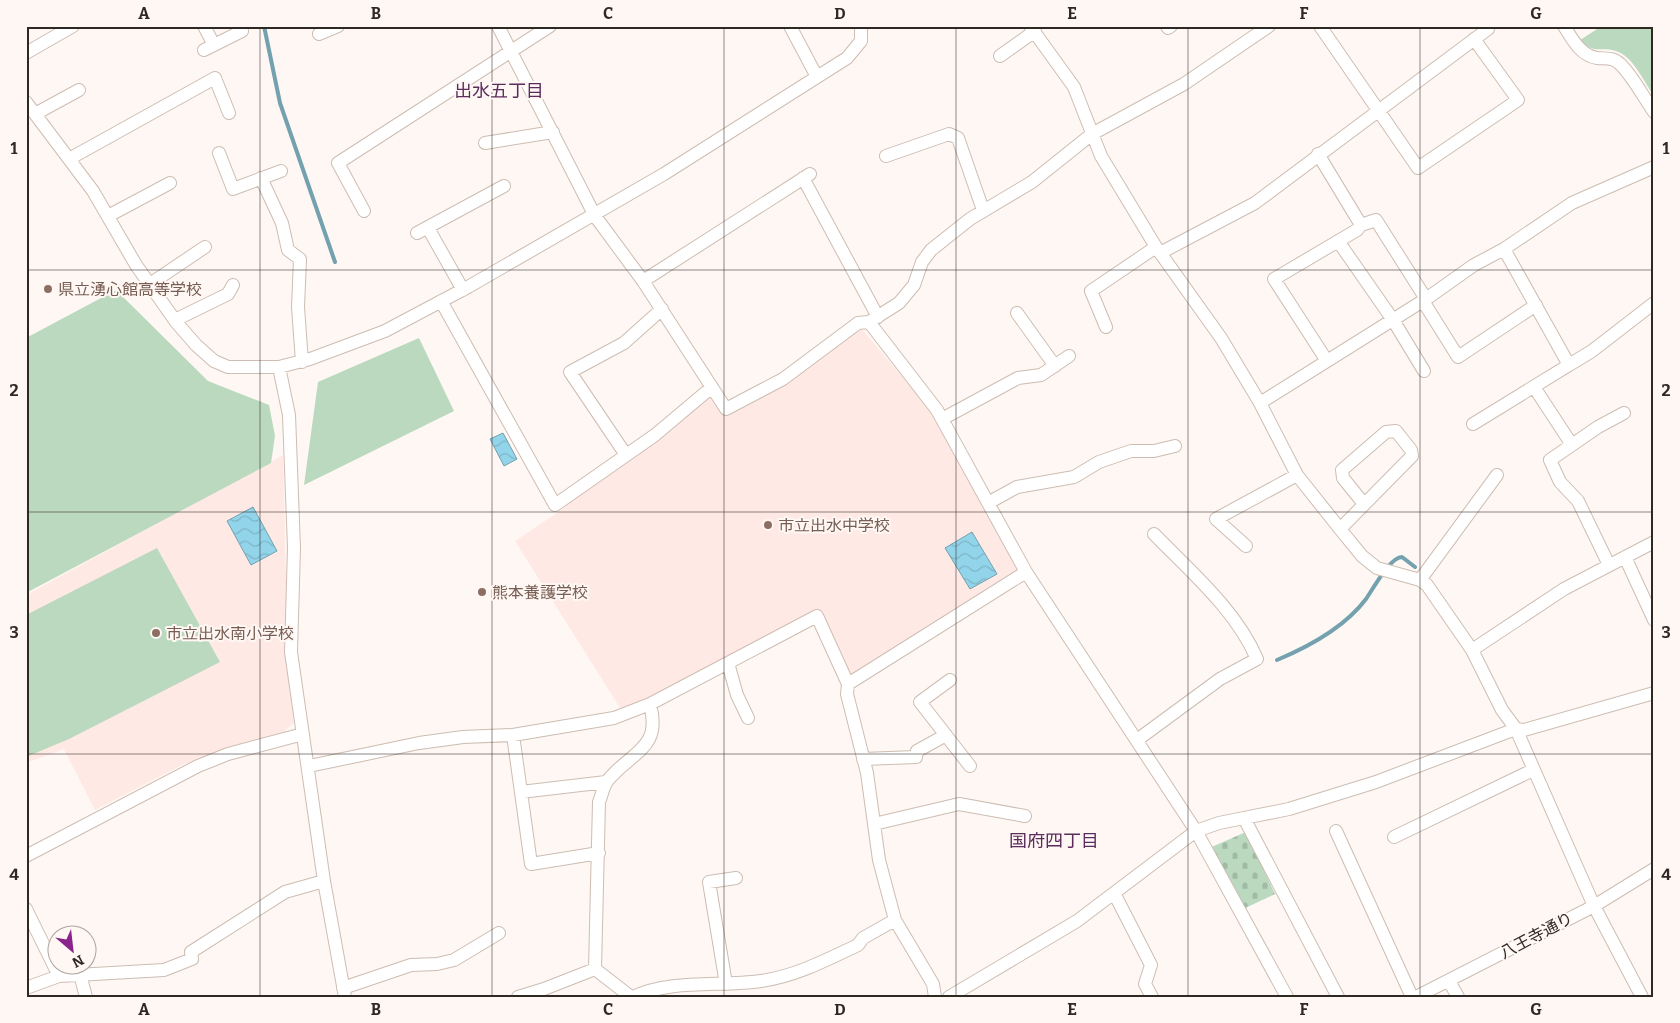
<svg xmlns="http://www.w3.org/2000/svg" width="1680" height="1023" font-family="Bitter,'Noto Sans JP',serif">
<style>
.education{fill:#ffe9e5}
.cemetery{fill:url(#cemetery-stones)}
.green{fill:#bad9bf}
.water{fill:url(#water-waves);stroke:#74a1ae}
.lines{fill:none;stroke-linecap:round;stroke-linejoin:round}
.stream{stroke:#74a1ae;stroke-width:4}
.minor-casing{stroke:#cdbdb2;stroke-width:14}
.minor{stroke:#fff;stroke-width:12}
.grid{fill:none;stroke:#2f2924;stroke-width:1;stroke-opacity:0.55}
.education-dot{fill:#8d6e63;stroke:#fef7f3;stroke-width:2}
.labels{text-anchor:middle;stroke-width:4;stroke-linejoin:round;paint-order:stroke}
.education-label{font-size:16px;fill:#785e54;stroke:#fef7f3;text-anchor:start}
.street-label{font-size:16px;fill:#2f2924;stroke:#fef7f3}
.neighbourhood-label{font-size:18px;fill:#5c2c5d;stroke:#fef7f3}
.neatline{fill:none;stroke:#2f2924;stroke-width:2}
.grid-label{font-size:16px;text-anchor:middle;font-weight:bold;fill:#2f2924}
</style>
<defs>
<pattern id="cemetery-stones" width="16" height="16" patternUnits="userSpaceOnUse" patternTransform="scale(1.25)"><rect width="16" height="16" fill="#bad9bf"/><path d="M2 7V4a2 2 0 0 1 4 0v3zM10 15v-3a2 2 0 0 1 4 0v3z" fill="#a0baa4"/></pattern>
<pattern id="water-waves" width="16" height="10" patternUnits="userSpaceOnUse" patternTransform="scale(1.25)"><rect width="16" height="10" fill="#92d4e9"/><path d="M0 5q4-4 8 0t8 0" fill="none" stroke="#7eb6c8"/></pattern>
</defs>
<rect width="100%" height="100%" fill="#fef7f3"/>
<path class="education" d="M862 329 919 397 944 432 1022 572 846 678 819 611 655 698 622 711 515 541 563 509 585 488 711 395 725 416 786 383 828 349Z
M283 455 287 613 285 652 294 723 276 738 226 749 184 764 95 810 64 749 26 763V595Z"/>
<path class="cemetery" d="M1246 832 1275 894 1241 910 1207 849Z"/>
<path class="green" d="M1602 26H1654V96C1644 82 1633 56 1616 51 1600 46 1594 55 1580 40Z
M116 290 208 381 269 405 275 436 271 463 26 593V338Z
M419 338 454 411 304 485 318 382Z
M157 548 220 662 69 739 26 757V615Z"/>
<path class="water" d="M503 433 517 459 504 466 490 439Z
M253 507 277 551 251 565 227 521Z
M972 532 997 574 970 589 945 548Z"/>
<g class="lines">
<path class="stream" d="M264 26 280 103 335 262
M1277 660C1308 647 1345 627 1366 599 1373 589 1390 557 1402 557L1415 567"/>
<g class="minor-casing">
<path id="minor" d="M204 26 214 45
M498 26 595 216 643 281 726 409 783 379 858 323 869 322 899 303 914 285 922 262 931 250 970 219 1032 182 1092 134 1184 84 1269 26
M790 26 817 77
M1030 26 1074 87 1101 156 1156 247 1221 338 1260 403 1297 475 1340 529 1362 556 1377 568 1420 580 1427 585 1472 650 1502 710 1516 729 1594 906 1642 997
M1167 26 1168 28 1171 26
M1320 26 1418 168 1518 100 1474 39
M1564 26C1572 39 1581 56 1597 58 1606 59 1613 57 1620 64 1632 75 1644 98 1654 112
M319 34 338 26
M204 50 242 31
M26 53 73 26
M1000 56 1035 31
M26 102 93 191 136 265 176 322 196 345 214 361 228 367H279L310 359 385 331 468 287 664 174 847 58 861 41V26
M35 114 79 90
M485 143 553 132
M219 153 233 189 281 171
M1318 154 1361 225 1357 230 1274 279 1327 361
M886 156 949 134 958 138 983 210
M69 159 215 78 229 113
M261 178 282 223 288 250 300 259 298 307 302 362
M803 178 878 317
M364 211 338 163 550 26
M108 216 170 183
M1361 225 1376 220 1426 299
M428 228 463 290
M417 233 504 186
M1338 241 1393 320 1424 371
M1504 249 1569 365 1592 351 1654 303
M1160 253 1255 203 1488 29 1486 26
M643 281 810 174
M150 284 205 247
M441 301 555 505 655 435 712 387
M1423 301 1458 357 1536 305
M1017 313 1055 366
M175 320 228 294 233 285
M869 322 937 410 1026 572 1196 831 1287 997
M1106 327 1091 291 1156 247
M279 367 289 415 294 548 291 652 324 881 345 997
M1534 387 1572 445
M1260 403 1426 299 1474 265 1504 249 1572 203 1654 167
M942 419 1018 378 1041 375 1069 356
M1473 424 1569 365
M626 455 570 372 624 343 662 309
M988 503 1017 487 1074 477 1099 462 1131 451H1154L1175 446
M1340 529 1412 456 1411 450 1396 431 1386 432 1342 470 1343 478 1364 504
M1246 546 1216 519 1297 475
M1625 557 1654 620
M1609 565 1578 501 1560 482 1550 460 1598 427 1624 413
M1420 580 1497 475
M1472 650 1564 589 1654 542
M728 663 737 695 748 718
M950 680 920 702 970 766
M650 704 817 616 848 684
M513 735 531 864 599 853
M1137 740 1220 679 1257 659C1236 610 1191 572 1154 534
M863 759 916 757 917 751 946 735
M309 766 419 743 463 737 513 735 614 718 650 704C662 749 632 751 608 780 603 786 602 795 599 802L595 969 631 997
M521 792 606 782
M1244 818 1338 997
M874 824 959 804 1025 816
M1336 831 1412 997
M1394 837 1533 770
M26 856 198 766 228 754 303 734
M1114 893 1151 965 1145 984 1152 997
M26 909 59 976
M80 974 86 997
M1449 981 1458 997
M726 984 709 882 736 878
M26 988 59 976 164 970 192 959 191 952 285 892 324 881
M343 988 411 965 437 964 454 960 499 933
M518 997 544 989 595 969
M633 997C672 979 719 987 761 981 796 976 826 960 858 945L863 938 895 920
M935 997 933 984 895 920 879 860 867 773 847 694 848 684 1026 572
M949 997 1077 921 1196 831 1219 823 1289 809 1376 782 1505 733 1516 729 1524 730 1654 693
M1416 997 1594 906 1654 869"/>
</g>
<use href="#minor" class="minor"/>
</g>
<path class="grid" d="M260 26V997M492 26V997M724 26V997M956 26V997M1188 26V997M1420 26V997M26 270H1654M26 512H1654M26 754H1654"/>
<g class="education-dot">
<circle cx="48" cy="289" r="5"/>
<circle cx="768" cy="525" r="5"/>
<circle cx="482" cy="592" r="5"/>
<circle cx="156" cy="633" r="5"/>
</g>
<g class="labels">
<g class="education-label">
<text x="58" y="295">県立湧心館高等学校</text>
<text x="778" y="531">市立出水中学校</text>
<text x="492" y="598">熊本養護学校</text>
<text x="166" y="639">市立出水南小学校</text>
</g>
<g class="street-label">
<text transform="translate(1536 935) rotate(-28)" y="6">八王寺通り</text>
</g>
<g class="neighbourhood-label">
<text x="499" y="97">出水五丁目</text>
<text x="1054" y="847">国府四丁目</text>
</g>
</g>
<rect width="1680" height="1023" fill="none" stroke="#fef7f3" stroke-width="55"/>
<g transform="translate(72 950) rotate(152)"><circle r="24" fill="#fef7f3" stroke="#aba5a0"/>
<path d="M0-4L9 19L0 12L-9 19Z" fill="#89248c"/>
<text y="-8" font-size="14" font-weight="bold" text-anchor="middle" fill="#2f2924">N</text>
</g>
<rect x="28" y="28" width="1624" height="968" class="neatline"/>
<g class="grid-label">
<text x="144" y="19">A</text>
<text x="376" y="19">B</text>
<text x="608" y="19">C</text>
<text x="840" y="19">D</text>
<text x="1072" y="19">E</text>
<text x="1304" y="19">F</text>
<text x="1536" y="19">G</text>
<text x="14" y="154">1</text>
<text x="1666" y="154">1</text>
<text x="14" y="396">2</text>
<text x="1666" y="396">2</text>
<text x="14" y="638">3</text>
<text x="1666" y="638">3</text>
<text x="14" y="880">4</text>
<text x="1666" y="880">4</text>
<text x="144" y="1015">A</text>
<text x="376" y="1015">B</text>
<text x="608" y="1015">C</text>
<text x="840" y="1015">D</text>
<text x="1072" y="1015">E</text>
<text x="1304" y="1015">F</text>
<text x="1536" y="1015">G</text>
</g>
</svg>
